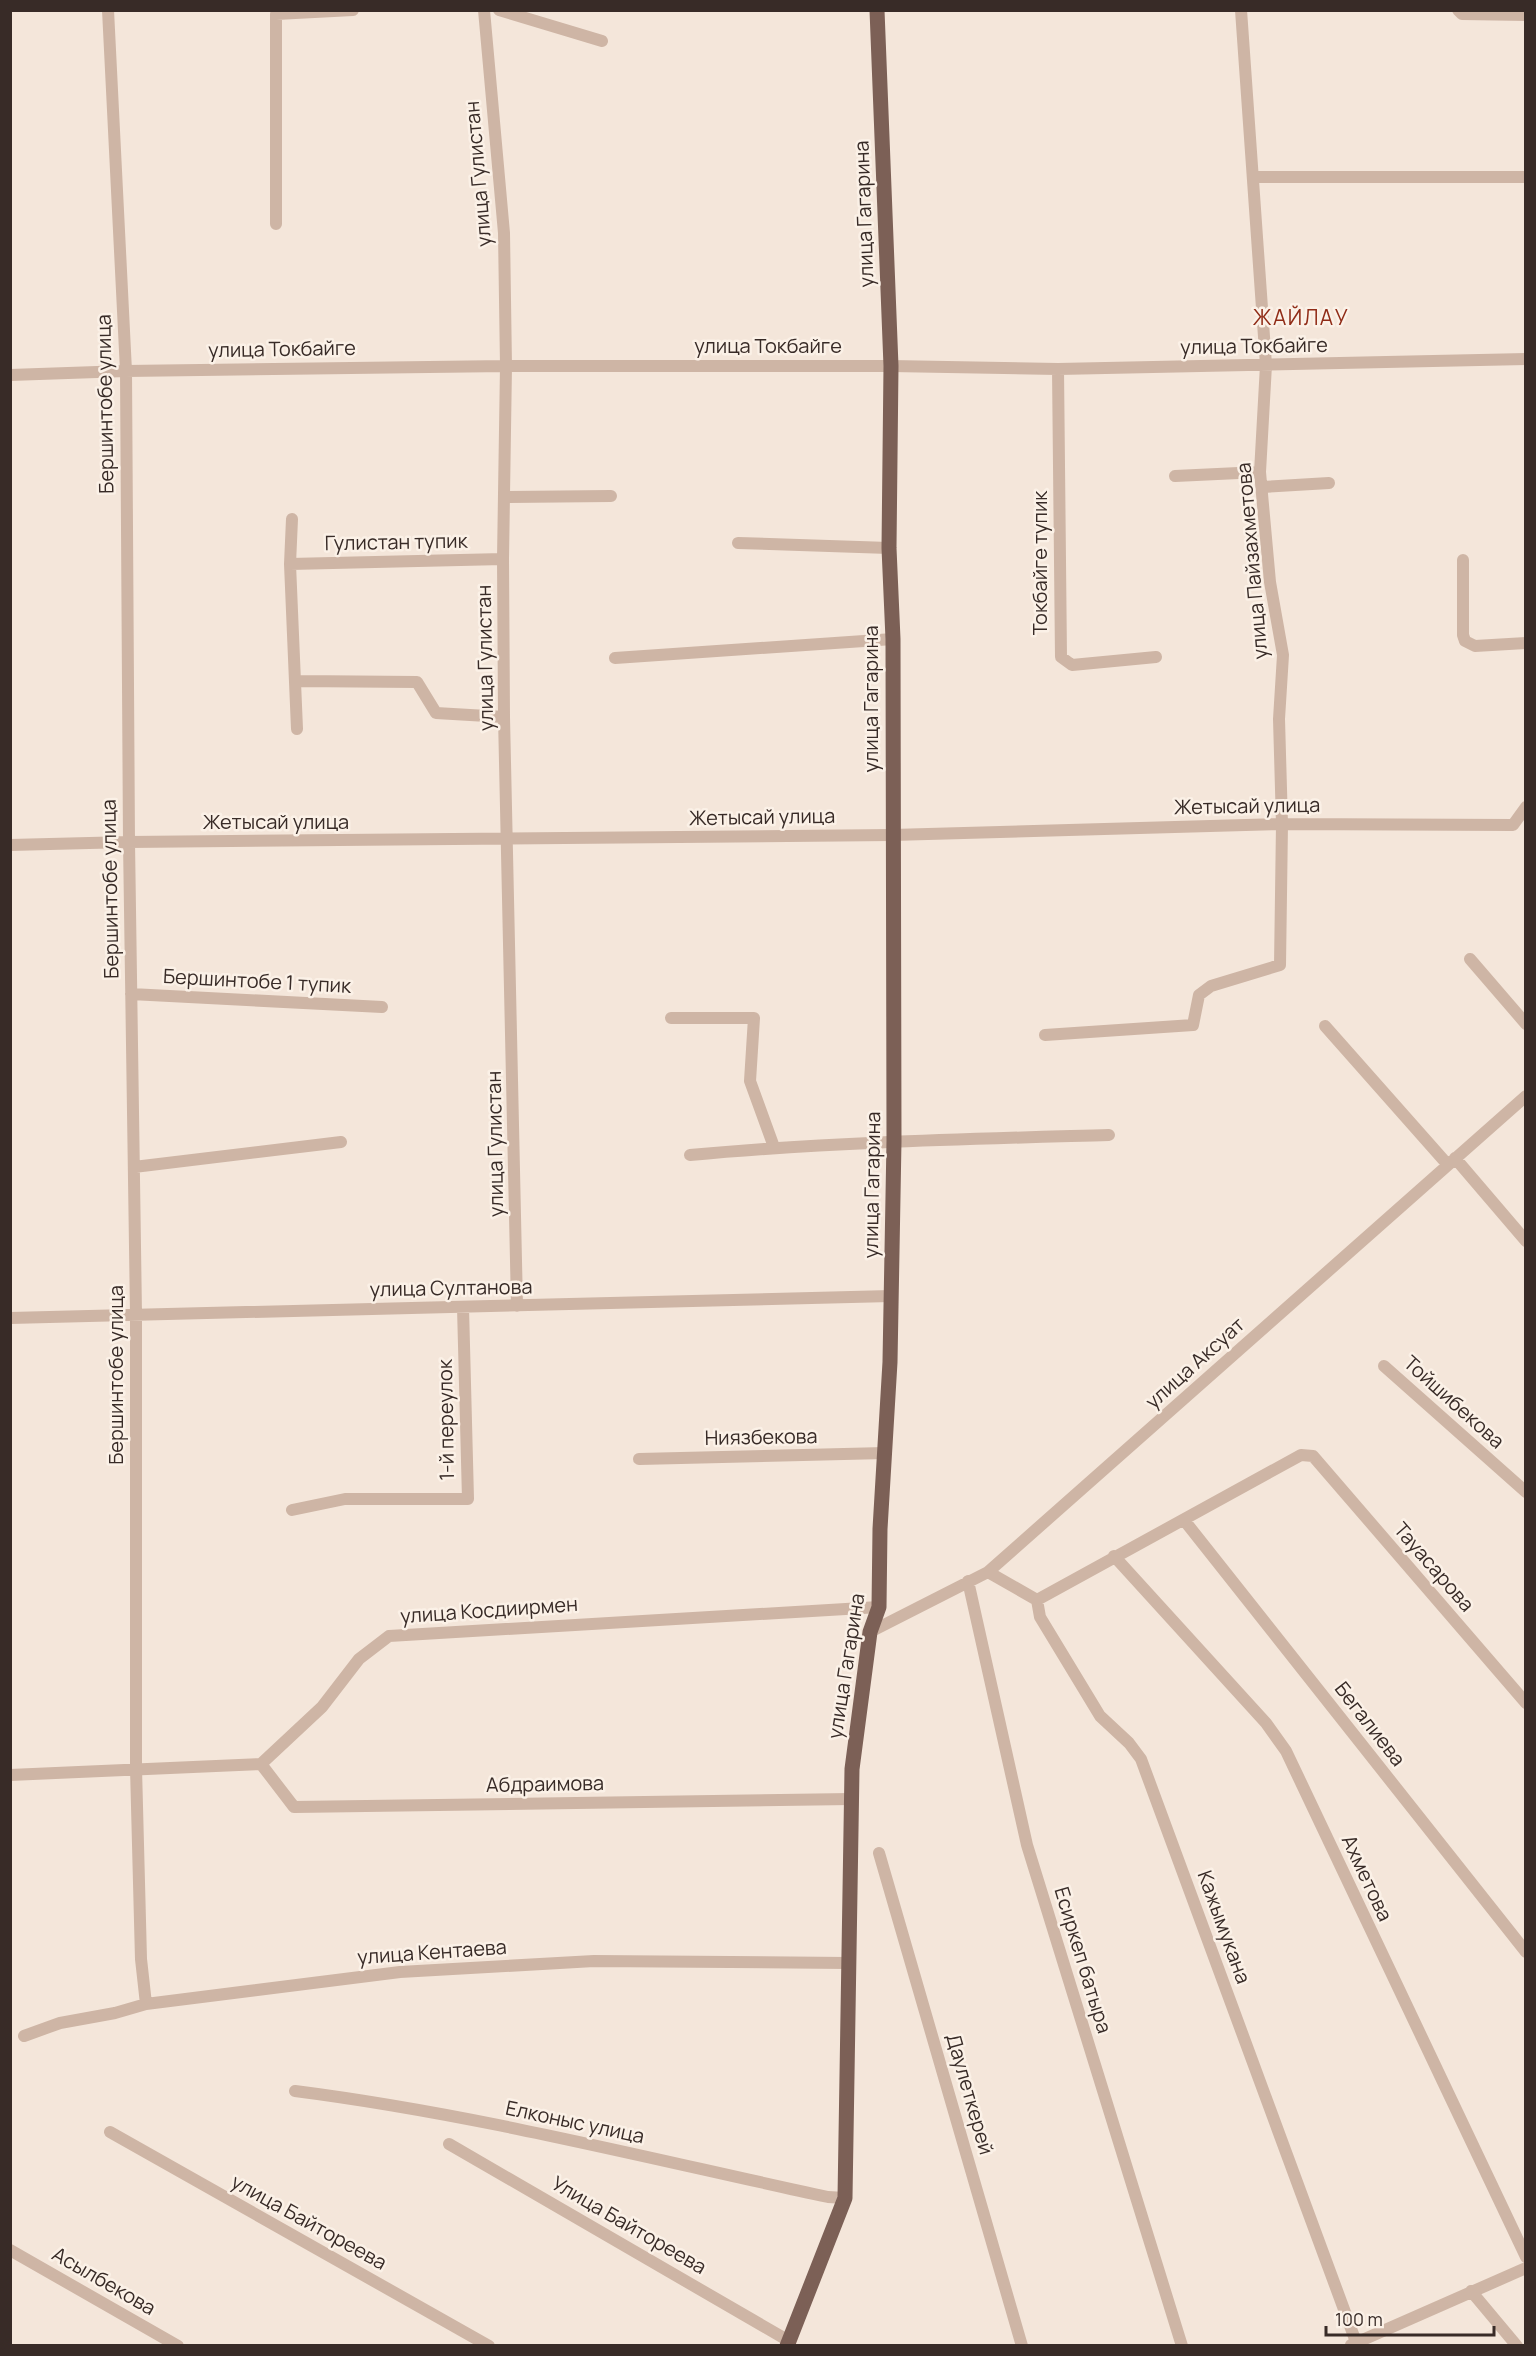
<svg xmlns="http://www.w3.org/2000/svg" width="1536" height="2356" font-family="Manrope,sans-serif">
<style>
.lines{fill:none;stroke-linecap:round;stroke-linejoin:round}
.minor{stroke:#ceb5a5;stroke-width:12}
.major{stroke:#7c6056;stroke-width:15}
.labels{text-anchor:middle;stroke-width:5;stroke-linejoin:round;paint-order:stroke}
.street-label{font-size:20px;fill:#382b27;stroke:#fbf1e7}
.neighbourhood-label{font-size:21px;letter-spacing:1.5px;fill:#902c17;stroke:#fbf1e7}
</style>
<rect width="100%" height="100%" fill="#f4e6da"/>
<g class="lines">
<path class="minor" d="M108 10 126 371 129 842 136 1314V1768L141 1959 146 2004
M484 10 504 233 506 366 503 559 504 717 517 1306
M499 10 602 41
M1458 10 1462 14 1526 15
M1253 177H1524
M276 224V14L353 10
M1058 369 1061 657 1072 665 1156 657
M10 375 126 371 506 366H891L1058 369 1526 359
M1175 476 1260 472
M1262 487 1329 483
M504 497 611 496
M292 519 290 564 297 729
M738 543 889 548
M1463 560V635L1465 641 1475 646 1526 643
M290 564 503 559
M615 658 893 639
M296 681 417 682 436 713 504 717
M10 845 129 842 892 835 1282 824 1513 825 1526 807
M1470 959 1526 1024
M131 994 382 1007
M671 1018H754L750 1081 774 1147
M1325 1026 1448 1165
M1045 1035 1193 1025 1199 995 1211 986 1280 965 1282 824 1279 719 1283 655 1270 582 1260 472 1266 365 1241 10
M690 1155C829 1142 969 1139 1109 1135
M1455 1158 1526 1241
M134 1167 341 1142
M10 1318 891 1296
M1384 1366 1526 1492
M639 1459 885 1453
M292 1510 345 1499H468L463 1307
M1184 1520 1526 1952
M1114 1556 1266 1723 1286 1751 1526 2257
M988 1572 1037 1600 1040 1617 1100 1716 1129 1743 1141 1759 1356 2342
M968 1581 1027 1845 1182 2346
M1037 1600 1301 1455 1313 1456 1526 1703
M870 1632 988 1572 1526 1096
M261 1764 294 1807 851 1799
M10 1775 261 1764 322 1707 359 1659 389 1636 879 1607
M879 1853 1022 2346
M24 2036 60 2023 115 2013 146 2004 400 1972 594 1961 848 1963
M295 2091C475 2114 651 2159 828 2197L845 2198
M110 2132 489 2346
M449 2144 789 2341
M10 2250 178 2346
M1471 2291 1517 2346
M1351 2345 1526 2268"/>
<path class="major" d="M787 2346 845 2198 852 1769 870 1632 879 1607 880 1529 890 1362 894 1141 893 639 889 548 891 366 877 10"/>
</g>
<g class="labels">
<g class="street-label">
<text transform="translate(478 174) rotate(-95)" y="7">улица Гулистан</text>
<text transform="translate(864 214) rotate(-92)" y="7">улица Гагарина</text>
<text x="768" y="353">улица Токбайге</text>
<text transform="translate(1254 346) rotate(-1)" y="7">улица Токбайге</text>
<text transform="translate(282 349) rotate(-1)" y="7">улица Токбайге</text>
<text transform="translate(105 404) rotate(-91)" y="7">Бершинтобе улица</text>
<text transform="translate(396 542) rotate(-1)" y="7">Гулистан тупик</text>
<text transform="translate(1252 561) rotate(-95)" y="7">улица Пайзахметова</text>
<text transform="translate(1040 563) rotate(-90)" y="7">Токбайге тупик</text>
<text transform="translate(485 658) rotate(-91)" y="7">улица Гулистан</text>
<text transform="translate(871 699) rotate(-90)" y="7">улица Гагарина</text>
<text transform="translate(1247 806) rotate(-1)" y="7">Жетысай улица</text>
<text transform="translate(762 817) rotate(-1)" y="7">Жетысай улица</text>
<text x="276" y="829">Жетысай улица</text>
<text transform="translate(110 889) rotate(-91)" y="7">Бершинтобе улица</text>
<text transform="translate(257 981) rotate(3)" y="7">Бершинтобе 1 тупик</text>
<text transform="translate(495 1144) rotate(-91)" y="7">улица Гулистан</text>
<text transform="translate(872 1185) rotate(-89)" y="7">улица Гагарина</text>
<text transform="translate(451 1288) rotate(-1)" y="7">улица Султанова</text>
<text transform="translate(1195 1363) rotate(-42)" y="7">улица Аксуат</text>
<text transform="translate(116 1375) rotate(-90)" y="7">Бершинтобе улица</text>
<text transform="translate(1454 1402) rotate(42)" y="7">Тойшибекова</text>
<text transform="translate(446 1420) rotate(-91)" y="7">1-й переулок</text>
<text transform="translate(761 1437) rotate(-1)" y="7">Ниязбекова</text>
<text transform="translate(1434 1567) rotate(49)" y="7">Тауасарова</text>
<text transform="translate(489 1610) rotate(-4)" y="7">улица Косдиирмен</text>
<text transform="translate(846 1666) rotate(-81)" y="7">улица Гагарина</text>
<text transform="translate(1370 1724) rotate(52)" y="7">Бегалиева</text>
<text transform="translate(545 1784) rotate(-1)" y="7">Абдраимова</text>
<text transform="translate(1367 1878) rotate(65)" y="7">Ахметова</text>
<text transform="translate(1224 1927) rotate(70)" y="7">Кажымукана</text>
<text transform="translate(432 1952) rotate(-4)" y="7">улица Кентаева</text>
<text transform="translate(1083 1960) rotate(73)" y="7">Есиркеп батыра</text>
<text transform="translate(970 2094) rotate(74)" y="7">Даулеткерей</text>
<text transform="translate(575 2122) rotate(12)" y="7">Елконыс улица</text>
<text transform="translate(309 2222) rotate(29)" y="7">улица Байтореева</text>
<text transform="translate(629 2225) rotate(30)" y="7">Улица Байтореева</text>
<text transform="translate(104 2281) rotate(30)" y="7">Асылбекова</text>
</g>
<g class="neighbourhood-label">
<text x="1301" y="325">ЖАЙЛАУ</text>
</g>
</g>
<rect width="1536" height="2356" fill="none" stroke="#382b27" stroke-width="24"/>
<path d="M1326 2326v9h168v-9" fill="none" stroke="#382b27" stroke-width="3"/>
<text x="1335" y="2326" font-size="18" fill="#382b27" stroke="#fbf1e7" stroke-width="4.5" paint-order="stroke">100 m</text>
</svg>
